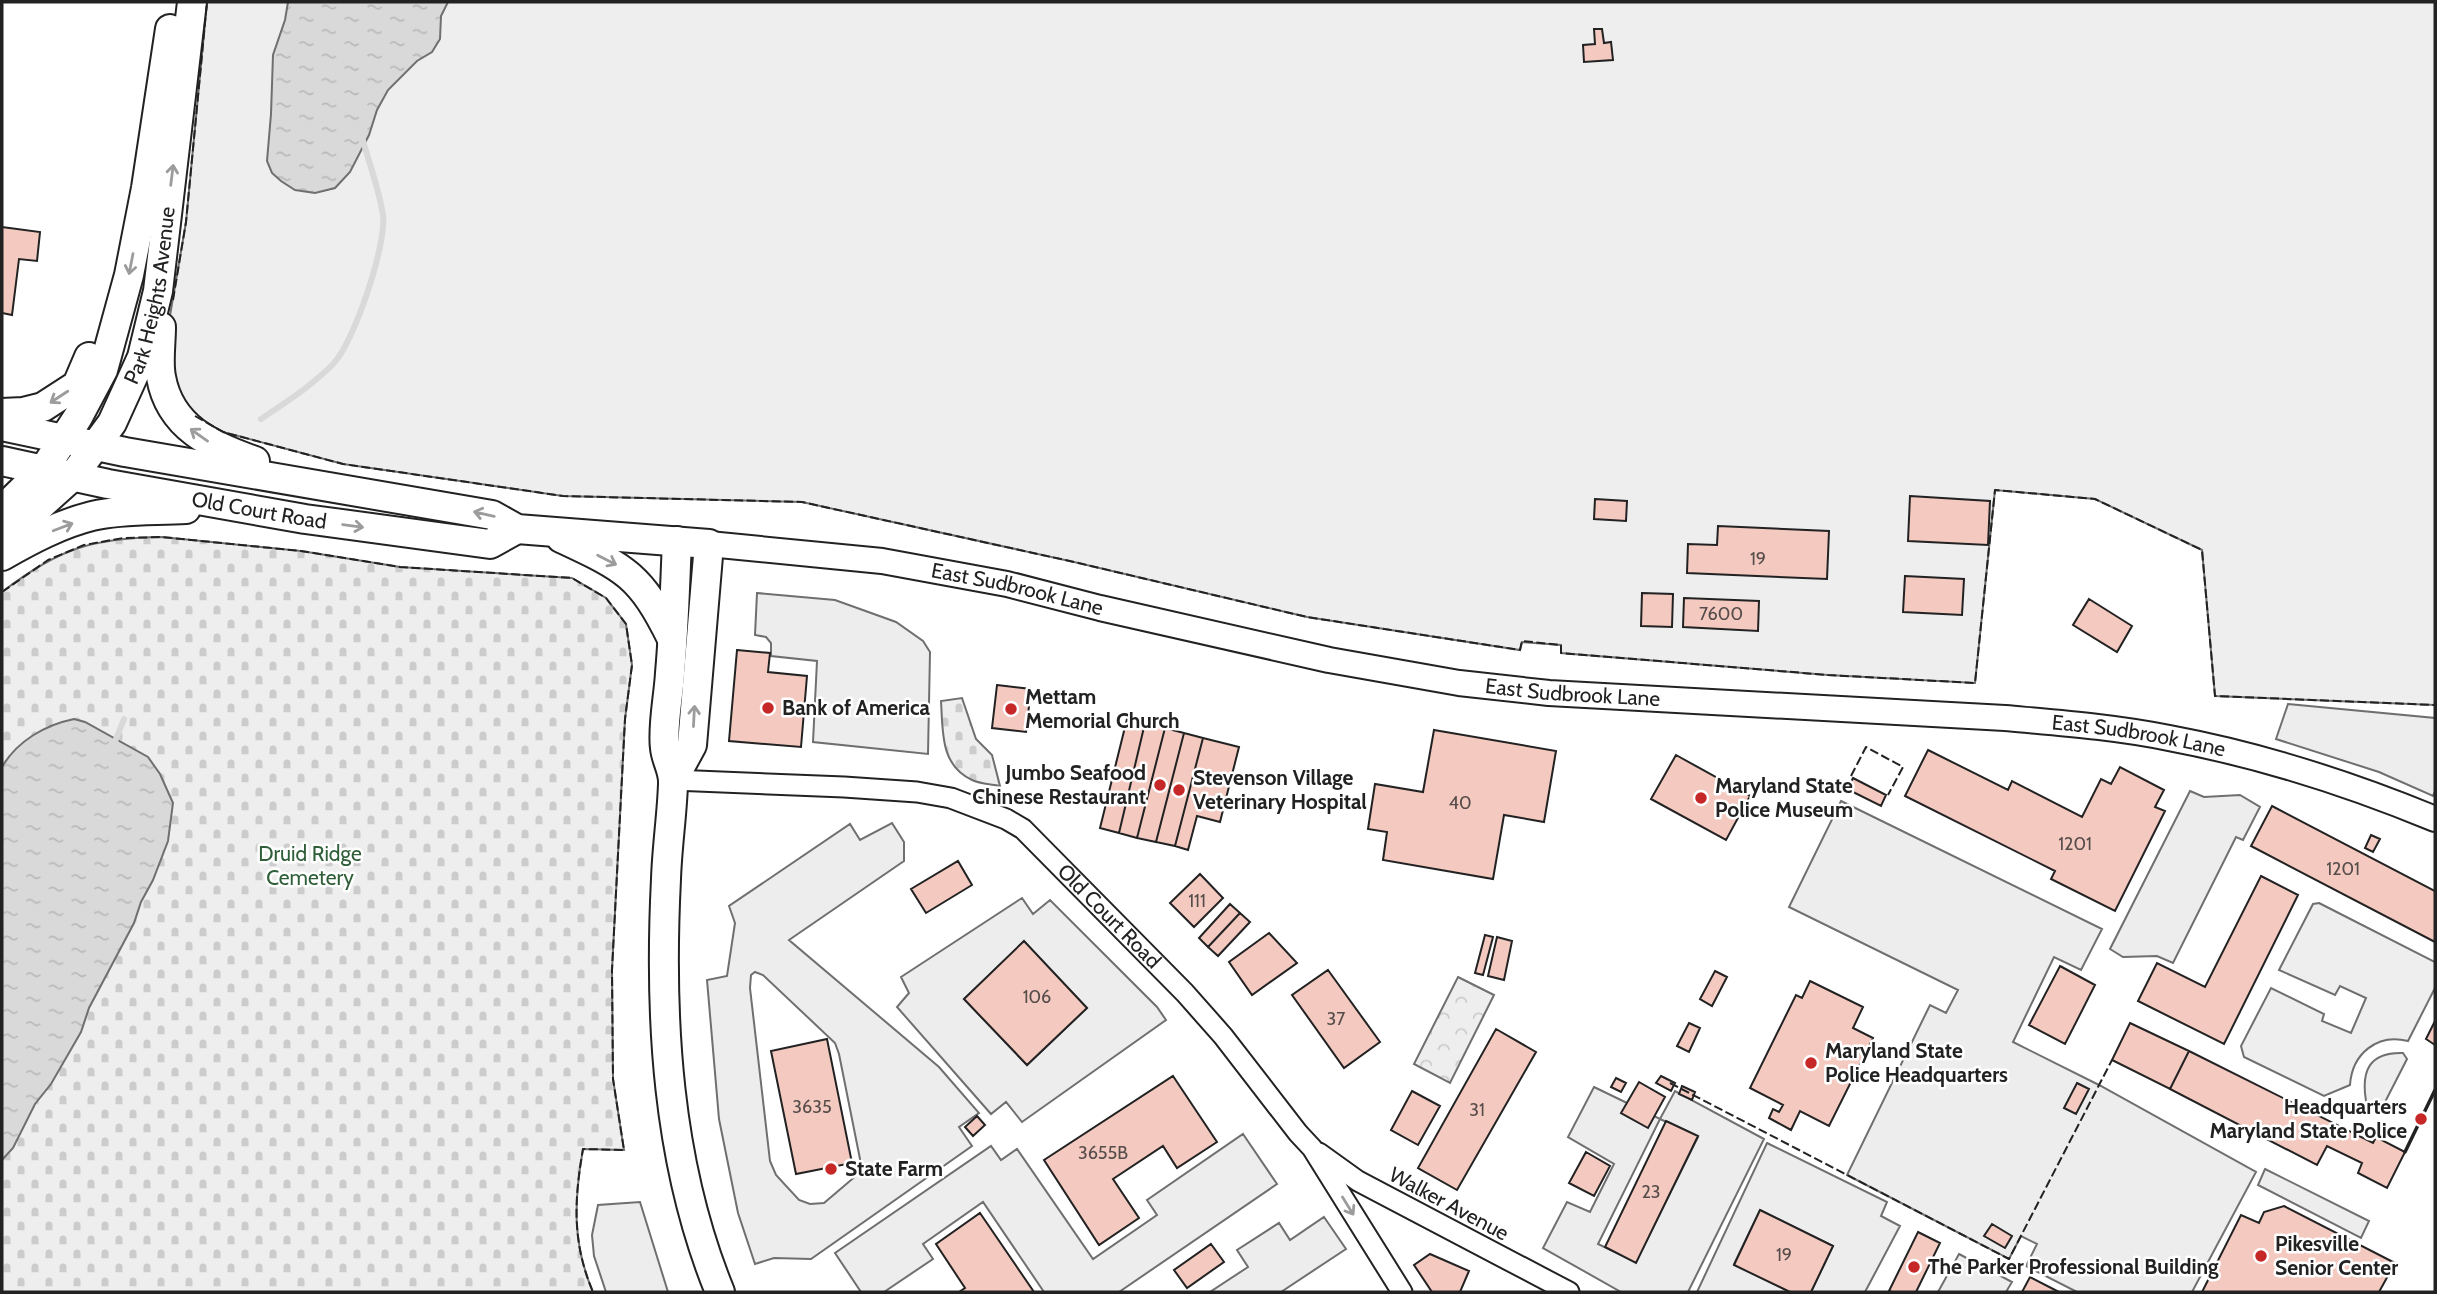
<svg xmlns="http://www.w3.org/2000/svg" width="2437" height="1294" font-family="Cabin,sans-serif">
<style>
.green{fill:#eee;stroke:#6f6f6f;stroke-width:2}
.forest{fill:url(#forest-crowns);stroke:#6f6f6f;stroke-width:2}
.cemetery{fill:url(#cemetery-stones);stroke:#6f6f6f;stroke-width:2}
.parking{fill:#ededed;stroke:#6f6f6f;stroke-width:2;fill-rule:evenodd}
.water{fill:url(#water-ripples);stroke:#6f6f6f;stroke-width:2}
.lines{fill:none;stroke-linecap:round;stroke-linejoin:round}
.stream{stroke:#d9d9d9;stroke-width:6}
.building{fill:#f3c9c0;stroke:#222;stroke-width:2}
.minor-casing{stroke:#222;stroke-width:23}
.tertiary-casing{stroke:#222;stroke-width:28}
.secondary-casing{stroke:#222;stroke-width:32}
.minor{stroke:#fff;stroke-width:19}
.tertiary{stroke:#fff;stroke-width:24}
.secondary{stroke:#fff;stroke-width:28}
.fence{stroke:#222;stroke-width:2;stroke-dasharray:9 3.5;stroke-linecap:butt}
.wall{stroke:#222;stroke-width:3.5}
.oneway{stroke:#9c9c9c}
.poi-dot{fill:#c62828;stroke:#fff;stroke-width:2.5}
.labels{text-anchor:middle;stroke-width:5;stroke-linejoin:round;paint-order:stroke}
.number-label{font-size:18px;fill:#564c4a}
.street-label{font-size:21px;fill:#222;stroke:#fff}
.poi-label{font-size:21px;font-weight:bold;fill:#222;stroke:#fff;text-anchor:start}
.park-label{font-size:21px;fill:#2f5e38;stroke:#fff}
</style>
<defs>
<pattern id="forest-crowns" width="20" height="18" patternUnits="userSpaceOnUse" patternTransform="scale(1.75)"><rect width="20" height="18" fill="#eee"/><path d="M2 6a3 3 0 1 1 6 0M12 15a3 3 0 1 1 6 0" fill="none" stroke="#ccc"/></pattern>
<pattern id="cemetery-stones" width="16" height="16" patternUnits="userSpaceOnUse" patternTransform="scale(1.75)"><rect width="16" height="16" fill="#eee"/><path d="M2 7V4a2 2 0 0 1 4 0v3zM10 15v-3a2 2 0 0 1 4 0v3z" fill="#ccc"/></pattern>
<pattern id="water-ripples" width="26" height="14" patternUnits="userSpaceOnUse" patternTransform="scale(1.75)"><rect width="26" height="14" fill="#d9d9d9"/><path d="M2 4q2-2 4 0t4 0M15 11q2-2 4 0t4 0" fill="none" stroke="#bababa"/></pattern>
</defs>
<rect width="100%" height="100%" fill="#fff"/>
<path class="green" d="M207 2H2435V705L2215 696 2202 550 2095 499 1995 490 1975 683 1828 675 1561 653V645L1522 642 1520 650 1307 617 1074 562 802 502 563 496 343 464 223 432 195 416 176 396 167 333 186 222Z
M2319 903 2435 962V988L2408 1041C2377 1033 2352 1054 2350 1085L2324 1096 2244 1057 2241 1046 2271 988 2324 1014 2322 1021 2351 1033 2366 998 2340 986 2335 995 2279 970 2313 904Z
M2403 1053 2407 1059 2383 1106 2376 1109 2366 1101C2361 1071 2369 1052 2403 1053Z"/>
<path class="forest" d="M1458 977 1494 995 1450 1083 1414 1064Z"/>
<path class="cemetery" d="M162 537 301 551 400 567 572 578 606 598 626 624 632 665 625 719 612 970 613 1079 624 1150 583 1149C574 1200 572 1243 593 1292H2V592C58 549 91 538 162 537Z
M962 698 976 739 992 755 1000 786C991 784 980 784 972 780 940 765 943 732 941 701Z"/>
<path class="parking" d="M757 593 835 600 896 622 923 641 930 652 928 754 813 742 817 661 771 656V643L766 637 755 635Z
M2288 704 2435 718V791L2433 796 2379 772 2276 739Z
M2190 791 2204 797 2240 795 2260 807 2243 840 2236 837 2173 963 2157 956 2123 957 2110 949Z
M1841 801 2102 929 2081 970 2054 957 2013 1042 2099 1085 2256 1172 2192 1292H2077L2026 1266 2037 1244 2021 1236 2009 1259 1847 1175 1930 1005 1946 1013 1958 990 1789 907Z
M892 823 904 842V861L789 940 939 1067 979 1113 959 1127 972 1146 811 1259 774 1258 755 1264 738 1213 719 1119 707 980 727 976 735 923 729 906 850 824 860 840ZM755 972 763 975 835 1043 839 1054 861 1164 857 1175 824 1203 810 1204 799 1200 776 1175 770 1161 750 988 751 975Z
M1022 898 1033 914 1050 900 1157 1007 1166 1020 1022 1122 1006 1102 991 1114 897 1007 909 993 901 977ZM1024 942 1087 1008 1027 1065 964 999Z
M1594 1087 1660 1119 1675 1091 1764 1139 1688 1292H1621L1543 1248 1567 1202 1590 1212 1614 1164 1568 1137ZM1660 1119 1698 1137 1636 1262 1598 1244Z
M1243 1134 1277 1184 1119 1292H1044L983 1202 923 1244 933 1259 884 1292H861L835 1253 991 1146 1001 1160 1017 1149 1093 1259 1157 1215 1147 1200Z
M1767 1143 1887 1202 1881 1216 1900 1226 1865 1292H1811L1833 1246 1760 1210 1734 1264 1790 1292H1697Z
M2265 1169 2369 1221 2361 1238 2258 1185Z
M640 1202 668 1292H606L594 1256 592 1235 598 1205Z
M1324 1217 1346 1249 1281 1292H1210L1248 1267 1237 1250 1279 1223 1290 1240Z
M1959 1254 2012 1282 2006 1292H1938Z"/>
<path class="water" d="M288 2H448L441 16 440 39 432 52 417 61 388 90 377 110 369 135 350 172 335 188 315 193 295 190 281 181 272 173 267 161 271 114 273 55 285 20Z
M74 719 85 722 148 757 160 774 173 803 168 841 153 880 141 902 134 923 89 1008 81 1032 51 1084 35 1104 13 1148 2 1160V767C17 741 45 725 74 719Z"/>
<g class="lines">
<path class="stream" d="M261 419C286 402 313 385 334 363 354 342 387 244 383 215 379 189 369 163 362 137
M114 744 124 719"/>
</g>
<path class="building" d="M1594 29H1602L1604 43 1611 42 1613 60 1584 62 1583 45 1595 44Z
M2 227 40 232 37 261 19 259 12 315 2 313Z
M1910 496 1990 501 1988 545 1908 541Z
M1595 499 1627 501 1626 521 1594 519Z
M1718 526 1829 531 1827 579 1687 573 1688 544 1717 545Z
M1905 576 1964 579 1962 615 1903 612Z
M1642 593 1673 594 1672 627 1641 626Z
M1684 598 1759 601 1758 631 1683 627Z
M2089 599 2132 626 2117 652 2073 625Z
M737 650 770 653 768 672 807 676 801 747 729 741Z
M997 685 1031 689 1026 732 992 728Z
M1127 719 1145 723 1119 833 1100 828Z
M1145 723 1165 728 1137 838 1119 833Z
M1165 728 1184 733 1156 842 1137 838Z
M1434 730 1556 751 1544 822 1504 815 1493 879 1383 860 1387 832 1368 829 1375 784 1423 792Z
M1184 733 1203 738 1175 846 1156 842Z
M1203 738 1239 747 1220 822 1197 816 1188 850 1175 846Z
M1928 750 2008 790 2012 781 2082 817 2101 779 2111 784 2120 767 2164 790 2155 807 2165 811 2115 911 2051 879 2055 871 1905 796Z
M1676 755 1750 796 1726 840 1651 799Z
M1853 778 1886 795 1881 806 1847 789Z
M2272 806 2435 891V942L2251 846Z
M2371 835 2380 839 2373 852 2365 848Z
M958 861 972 885 926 913 911 889Z
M1200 874 1223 898 1194 927 1170 903Z
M2261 876 2298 895 2224 1044 2138 1001 2157 963 2205 987Z
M1230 904 1240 913 1208 947 1199 938Z
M1240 913 1250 922 1218 956 1208 947Z
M1269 933 1297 963 1252 995 1229 962Z
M1485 935 1493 937 1483 975 1475 973Z
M1497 937 1512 941 1504 980 1488 976Z
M1024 941 1087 1008 1027 1065 964 999Z
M2060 966 2095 985 2065 1044 2029 1025Z
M1328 970 1380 1042 1344 1068 1292 995Z
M1715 971 1727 977 1712 1006 1700 999Z
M1810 981 1863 1007 1853 1028 1873 1038 1829 1126 1800 1111 1791 1130 1769 1118 1773 1109 1779 1112 1783 1105 1750 1088 1796 995 1802 998Z
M2435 1021V1045L2426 1039Z
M1689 1023 1700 1028 1689 1052 1677 1046Z
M2130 1023 2189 1051 2170 1089 2112 1060Z
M1496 1029 1536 1052 1457 1190 1418 1168Z
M827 1039 852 1163 796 1174 771 1051Z
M2189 1051 2373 1143 2376 1137 2405 1152 2387 1188 2358 1173 2362 1163 2327 1146 2317 1165 2170 1089Z
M1173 1076 1217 1142 1177 1168 1163 1146 1113 1179 1139 1218 1099 1245 1044 1160Z
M1661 1076 1675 1083 1671 1091 1656 1083Z
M1616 1078 1626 1083 1621 1092 1611 1087Z
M1639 1082 1665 1097 1648 1128 1621 1113Z
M2077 1083 2089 1089 2076 1114 2064 1108Z
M1682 1086 1695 1092 1692 1100 1679 1094Z
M1412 1091 1440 1106 1418 1145 1391 1130Z
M977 1116 985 1125 973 1136 965 1127Z
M1666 1121 1698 1136 1636 1263 1605 1247Z
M1586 1152 1610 1166 1594 1196 1569 1183Z
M2284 1206 2395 1263 2379 1292H2202L2241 1215 2259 1223 2264 1212Z
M1760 1210 1833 1246 1811 1292H1790L1734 1265Z
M980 1213 1034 1292H959L965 1288 936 1244Z
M1992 1224 2012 1236 2005 1248 1984 1236Z
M1918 1232 1940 1243 1916 1292H1892L1889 1291Z
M1211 1244 1224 1262 1187 1288 1174 1270Z
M1430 1254 1469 1271 1460 1292H1432L1414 1265Z
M2030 1277 2059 1292H2022Z"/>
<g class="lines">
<g class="minor-casing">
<g id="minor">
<path id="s1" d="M673 780 844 787 917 792 951 798 1006 819 1023 829 1185 993 1223 1036 1298 1133 1312 1148 1402 1292"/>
<path d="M1319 1153 1358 1181 1569 1292"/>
</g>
</g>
<g class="tertiary-casing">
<g id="tertiary">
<path id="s2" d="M709 544 882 561 1007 584 1100 608 1329 660 1459 683 1549 693 2005 718C2060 723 2115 727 2169 738 2260 755 2350 784 2435 819"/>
</g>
</g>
<g class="secondary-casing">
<g id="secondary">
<path d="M161 327C161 343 158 362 161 377 170 428 212 446 255 461"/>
<path d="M2 413 23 412 43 407 77 385 89 357"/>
<path d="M2 426 125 452 492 515 517 529 709 544 692 745 673 780"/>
<path id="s3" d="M2 461 108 484 305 519 490 544 517 529"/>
<path d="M2 510 44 469 78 417 103 370 129 275 146 188 170 29"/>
<path d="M561 538C625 568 640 574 672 639"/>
<path id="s4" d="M2 540 73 476 112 423 142 357 158 291 192 2"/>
<path d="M677 541C675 585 674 629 670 673 669 695 662 727 665 748 666 760 674 771 673 784 672 815 667 847 666 879 659 1018 667 1163 720 1292"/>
<path d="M2 556C30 540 60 524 92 516 122 509 155 511 186 509"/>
</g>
</g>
<use href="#minor" class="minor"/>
<use href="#tertiary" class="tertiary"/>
<use href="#secondary" class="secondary"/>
<path class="fence" d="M173 300 186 222 207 2
M195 416 223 432 343 464 563 496 802 502 1074 562 1307 617 1520 650 1522 641 1561 645V653L1828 675 1975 683 1995 490 2095 499 2202 550 2215 696 2435 705
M2 592 48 560 84 545 123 538 162 537 301 551 400 567 572 578 606 598 626 624 632 665 625 719 612 970 613 1079 624 1150 583 1149C574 1200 572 1243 593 1292
M1851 776 1866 747 1903 767 1888 795
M1670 1083 2009 1259 2112 1060"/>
<path class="wall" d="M2405 1152 2435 1090"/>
</g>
<defs><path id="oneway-shaft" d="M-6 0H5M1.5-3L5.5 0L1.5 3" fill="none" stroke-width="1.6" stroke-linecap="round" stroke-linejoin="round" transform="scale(1.75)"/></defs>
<g class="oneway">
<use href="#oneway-shaft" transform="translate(172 175) rotate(-83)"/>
<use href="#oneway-shaft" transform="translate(131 264) rotate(101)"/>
<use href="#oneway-shaft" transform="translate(59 397) rotate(147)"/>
<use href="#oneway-shaft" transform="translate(199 435) rotate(-145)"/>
<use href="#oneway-shaft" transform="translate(484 514) rotate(-167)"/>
<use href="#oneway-shaft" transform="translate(353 526) rotate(8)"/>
<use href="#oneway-shaft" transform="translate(63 527) rotate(-21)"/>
<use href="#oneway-shaft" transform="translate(607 560) rotate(27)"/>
<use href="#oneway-shaft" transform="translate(694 716) rotate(-87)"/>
<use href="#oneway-shaft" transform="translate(1348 1206) rotate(58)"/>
</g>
<g class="poi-dot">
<circle cx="768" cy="708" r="7"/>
<circle cx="1011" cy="709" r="7"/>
<circle cx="1160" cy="785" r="7"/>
<circle cx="1179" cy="790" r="7"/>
<circle cx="1701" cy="798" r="7"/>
<circle cx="1811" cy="1063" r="7"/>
<circle cx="2421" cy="1119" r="7"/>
<circle cx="831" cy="1169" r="7"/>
<circle cx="2261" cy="1256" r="7"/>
<circle cx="1914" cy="1267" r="7"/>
</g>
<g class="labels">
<g class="number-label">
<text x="1758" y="565">19</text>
<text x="1721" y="620">7600</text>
<text x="1460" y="809">40</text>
<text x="2075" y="850">1201</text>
<text x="2343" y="875">1201</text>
<text x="1197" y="907">111</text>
<text x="1037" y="1003">106</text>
<text x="1336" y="1025">37</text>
<text x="812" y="1113">3635</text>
<text x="1477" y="1116">31</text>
<text x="1103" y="1159">3655B</text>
<text x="1651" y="1198">23</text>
<text x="1784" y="1261">19</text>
</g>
<g class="street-label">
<text dy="7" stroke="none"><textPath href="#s4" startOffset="296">Park Heights Avenue</textPath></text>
<text dy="7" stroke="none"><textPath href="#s3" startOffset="262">Old Court Road</textPath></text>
<text dy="7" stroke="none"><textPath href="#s2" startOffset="312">East Sudbrook Lane</textPath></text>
<text dy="7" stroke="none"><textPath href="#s2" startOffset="878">East Sudbrook Lane</textPath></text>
<text dy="7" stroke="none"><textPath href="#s2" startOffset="1446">East Sudbrook Lane</textPath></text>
<text dy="7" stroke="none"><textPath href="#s1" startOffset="480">Old Court Road</textPath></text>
<text transform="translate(1449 1204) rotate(28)" y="7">Walker Avenue</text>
</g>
<g class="poi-label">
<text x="1025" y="704">Mettam<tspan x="1025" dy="24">Memorial Church</tspan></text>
<text x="782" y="715">Bank of America</text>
<text x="1146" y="780" text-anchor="end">Jumbo Seafood<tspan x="1146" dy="24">Chinese Restaurant</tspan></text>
<text x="1193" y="785">Stevenson Village<tspan x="1193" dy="24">Veterinary Hospital</tspan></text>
<text x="1715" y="793">Maryland State<tspan x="1715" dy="24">Police Museum</tspan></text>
<text x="1825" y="1058">Maryland State<tspan x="1825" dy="24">Police Headquarters</tspan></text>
<text x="2407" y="1114" text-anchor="end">Headquarters<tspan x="2407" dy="24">Maryland State Police</tspan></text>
<text x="845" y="1176">State Farm</text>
<text x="2275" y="1251">Pikesville<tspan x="2275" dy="24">Senior Center</tspan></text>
<text x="1928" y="1274">The Parker Professional Building</text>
</g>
<g class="park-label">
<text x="310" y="861">Druid Ridge<tspan x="310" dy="24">Cemetery</tspan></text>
</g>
</g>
<rect width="2437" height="1294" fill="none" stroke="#222222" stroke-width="7"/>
</svg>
